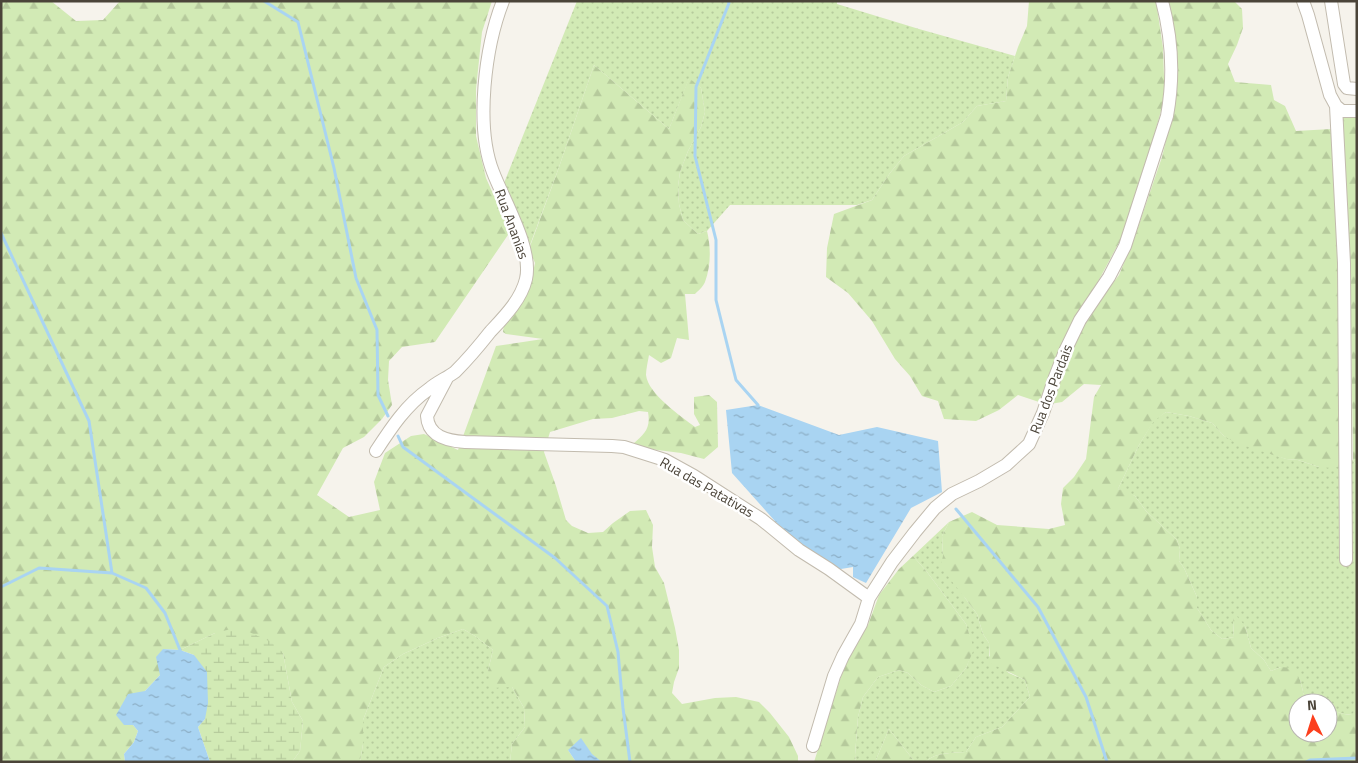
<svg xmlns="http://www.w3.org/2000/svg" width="1358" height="763" font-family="'Titillium Web',sans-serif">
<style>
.grass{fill:url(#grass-dots)}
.forest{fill:url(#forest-firs)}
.wetland{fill:url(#wetland-marsh)}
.water{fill:url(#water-ripples)}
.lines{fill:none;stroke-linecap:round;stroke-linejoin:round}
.stream{stroke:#a9d4f2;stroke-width:3}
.minor-casing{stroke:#c2bbae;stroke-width:14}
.minor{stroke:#fff;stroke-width:12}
.labels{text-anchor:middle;stroke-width:5;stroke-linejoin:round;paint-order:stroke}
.street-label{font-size:14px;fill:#4b4439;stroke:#fff}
</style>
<defs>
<pattern id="grass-dots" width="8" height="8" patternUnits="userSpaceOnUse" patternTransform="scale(1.25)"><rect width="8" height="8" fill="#d2eab5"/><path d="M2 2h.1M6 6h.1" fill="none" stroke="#b6ca9c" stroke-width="1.8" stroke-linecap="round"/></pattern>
<pattern id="forest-firs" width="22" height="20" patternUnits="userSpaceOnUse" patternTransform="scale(1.25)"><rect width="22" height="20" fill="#d2eab5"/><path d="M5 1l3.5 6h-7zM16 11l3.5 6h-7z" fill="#b6ca9c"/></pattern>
<pattern id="wetland-marsh" width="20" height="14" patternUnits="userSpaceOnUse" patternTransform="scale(1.25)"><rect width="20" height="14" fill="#d2eab5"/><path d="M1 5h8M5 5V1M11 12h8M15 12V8" fill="none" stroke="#b6ca9c"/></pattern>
<pattern id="water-ripples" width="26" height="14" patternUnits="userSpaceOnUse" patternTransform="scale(1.25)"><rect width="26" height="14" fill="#a9d4f2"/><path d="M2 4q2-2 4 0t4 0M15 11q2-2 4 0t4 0" fill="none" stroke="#8caec5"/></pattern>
</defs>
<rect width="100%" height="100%" fill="#f6f3ec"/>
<path class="grass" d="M577 1H837V4L919 29 1015 56 1008 77 1006 101 977 106 963 122 904 156 890 173 872 200 857 205H730L707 231 698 234 683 220 679 204 678 186 680 172 688 151 701 127 705 112 701 88 689 79 669 129 594 65 558 170 530 245 504 183Z
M1166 412 1189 416 1212 423 1224 436 1286 459 1298 460 1319 467 1340 466 1353 460 1357 467V709L1352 715 1344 714 1328 709V703H1308L1304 695 1300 680 1281 667 1271 671 1264 660 1251 648 1245 626 1233 622 1234 637 1222 639 1211 630 1197 608V597L1184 568 1179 561 1180 549 1177 540 1146 511 1135 496 1118 489 1139 445 1154 420Z
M949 522 942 536 943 556 965 598 977 614 983 634 989 643V656L1009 673 1025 680 1030 697 1002 727 976 737 966 752C952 753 936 752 925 762H915L889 729 875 762H856L855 755 858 717 863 697 878 677 899 670 908 673 921 685 934 692 951 686 966 668 973 649 966 624 927 572 913 556Z
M463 629 475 636 493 650 488 671 512 687 524 708 525 727 512 744 510 762H360L363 744V720L384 667 403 654 438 638Z"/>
<path class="forest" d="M1 1H51L76 21 103 20 120 1H492L482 32 476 89V136L486 178 510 232 435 342 402 347 389 361 388 380 392 405 382 419 364 437 343 448 317 495 349 517 380 510 374 482 385 453 411 436 424 434 458 450 496 346 543 339 506 334 503 332 504 324 531 281 535 263 529 249 558 170 594 65 669 129 689 78 701 88 705 112 701 127 688 151 680 172 678 186 679 204 683 220 698 234 707 231C711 247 711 266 705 282 703 287 698 291 695 294H685L689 340 677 338 671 358 661 363 649 355C648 361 646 369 646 375 648 394 681 416 695 427L700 425 694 414V397L709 395 717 402 718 447 704 459 681 453 642 448 633 444C644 434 651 429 648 412L639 411 612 418 593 419 550 432 544 452 556 486 566 520 572 526 588 533 603 532 613 523 630 511 646 510 653 525 652 547 655 567 664 583 675 628 679 650V668L674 682 672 693 682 704 715 698 736 697 759 702 770 713 789 737 798 756V762H602L592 755 568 750 576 762H510L512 744 525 727 524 708 512 687 492 688 488 671 493 650 475 636 463 629 438 638 403 654 384 667 363 720V744L360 762H292L300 751 303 721 292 702 283 653 215 633 180 650 163 649 160 675 145 691 133 725 138 731 134 742 124 754 125 762H1Z
M1029 1H1156L1163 48 1164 77V100L1152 143 1122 237 1101 276 1063 345 1039 402 1018 395 999 410 976 421 944 419 938 401 922 396 910 376 895 359 872 321 848 293 826 277 827 248 834 214 872 200 890 173 904 156 963 122 977 106 1006 101 1008 77 1018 47 1027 26Z
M1166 1H1234L1242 9 1243 28 1237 45 1228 64 1235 82 1271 85 1274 100 1285 106 1296 131 1331 129 1335 162 1340 309V466L1332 468 1319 467 1298 460 1286 459 1236 443 1224 436 1212 423 1189 416 1166 412 1154 421 1139 445 1118 489 1126 491 1135 496 1146 511 1177 540 1180 549 1179 561 1184 568 1197 597V608L1211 630 1222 639 1234 637 1233 622 1234 613 1245 626 1251 648 1264 660 1271 671 1281 667 1292 668 1300 680 1304 695 1309 703H1298V733H1328V709L1344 714 1351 715 1357 709V762H925C936 752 952 753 966 752L976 737 1002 727 1030 697 1025 680 990 663 989 643 983 634 977 614 965 598 950 579 941 564 943 556 942 536 949 522 972 512 997 525 1049 529 1065 525 1061 504 1063 488 1074 477 1086 459 1094 397 1101 385 1084 384 1062 402 1050 404 1081 326 1119 275 1134 239 1162 157 1176 100 1177 73Z
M1341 117H1357V467L1353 460 1350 257Z
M913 556 927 572 966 624 974 649 966 668 951 686 934 692 921 685 908 673 899 670 878 677 863 697 858 717 855 755 856 762H814L844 667 868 625 879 595 899 569Z
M889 729 915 762H875Z"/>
<path class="wetland" d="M231 629 247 631 271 642 283 653 292 702 303 721 300 751 292 762H210L198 727 205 719 194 655 180 650 215 633Z"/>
<path class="water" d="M758 405 839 435 877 427 938 441 942 492 911 508 866 583 853 577V567L835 570 799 548 732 473 726 410Z
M163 649 180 650 194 655 207 672 208 703 205 719 198 727 210 762H125L124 754 134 742 138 731 133 725H124L116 715 128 694 145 691 160 675 156 657Z
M581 738 592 754 602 762H576L568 750Z"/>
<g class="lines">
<path class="stream" d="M264 1 298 22 334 168 356 278 377 330 378 395 388 416
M728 1 729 3 696 87 695 156 716 240V300L736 380 758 405
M1 233 89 421 112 573
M398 436 403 447 555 558 607 606 618 652 623 708 630 762
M956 509 1038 607 1086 697 1107 762
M1 587 39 568 112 573 146 588 165 613 180 650V653
M1306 762 1310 760 1357 758"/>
<g class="minor-casing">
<path id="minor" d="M1303 1 1308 15 1330 95 1336 106 1342 111H1357
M1331 1 1344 84 1347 88 1357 89
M1336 106 1344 263 1346 560
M447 378 427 416C428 437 448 441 465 442L612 446 624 447 665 460 694 476 761 519 799 550 829 569 869 598
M376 451C391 428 406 405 429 389 437 382 447 378 455 372 468 359 479 346 490 332 504 317 521 300 526 279 533 249 504 201 493 172 475 126 485 47 503 1
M813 746 834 676 843 656 861 624 869 598 892 562 915 532 935 508 952 494 979 481 1006 465 1029 444 1043 413 1055 377 1066 349 1080 320 1109 277 1125 246 1167 116C1174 78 1172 38 1162 1"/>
</g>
<use href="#minor" class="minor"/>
</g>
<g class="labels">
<g class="street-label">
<text transform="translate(512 224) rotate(70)" y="5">Rua Ananias</text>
<text transform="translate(1051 389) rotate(-69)" y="5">Rua dos Pardais</text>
<text transform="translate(707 487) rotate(30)" y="5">Rua das Patativas</text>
</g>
</g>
<rect width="1358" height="763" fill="none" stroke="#4b4439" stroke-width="5"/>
<g transform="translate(1313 718) rotate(356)"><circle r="24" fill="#ffffff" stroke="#b7b4b0"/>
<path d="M0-4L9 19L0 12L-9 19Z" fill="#fc3f1d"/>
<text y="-8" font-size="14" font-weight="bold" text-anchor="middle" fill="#4b4439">N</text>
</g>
</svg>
